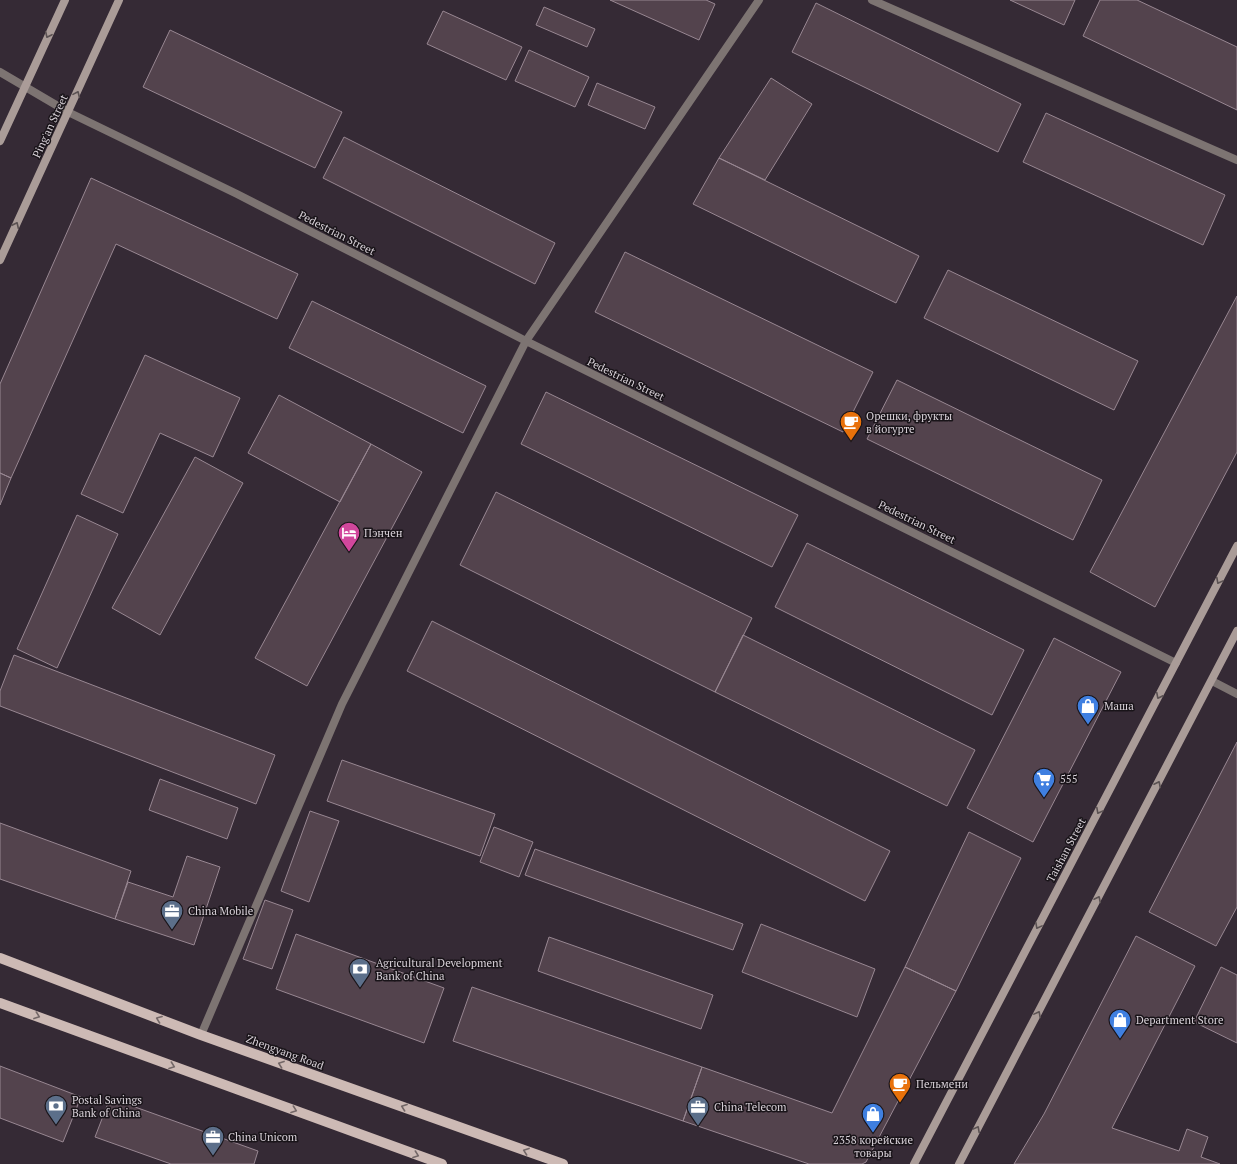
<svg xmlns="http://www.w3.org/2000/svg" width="1237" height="1164" font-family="'PT Serif',serif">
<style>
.building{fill:#53434d;stroke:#988792}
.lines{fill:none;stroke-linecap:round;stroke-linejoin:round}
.pedestrian{stroke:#7d7472;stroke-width:8}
.minor{stroke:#7d7472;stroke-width:8}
.secondary{stroke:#aa9c98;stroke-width:8}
.primary{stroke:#cdbab5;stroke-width:10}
.oneway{stroke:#5a5152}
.oneway2{stroke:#736767}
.labels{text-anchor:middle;stroke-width:3;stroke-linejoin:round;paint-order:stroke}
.street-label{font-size:11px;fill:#d8d1d8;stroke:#191419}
.poi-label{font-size:11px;fill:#d8d1d8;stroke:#191419;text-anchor:start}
</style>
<rect width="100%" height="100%" fill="#352a35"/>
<path class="building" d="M610 0H706L715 4 699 40Z
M1010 0H1075L1064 25Z
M1100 0H1137L1237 47V110L1083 36Z
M816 3 1021 104 998 152 792 52Z
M544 7 595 29 587 47 536 25Z
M443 11 522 47 506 80 427 44Z
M170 30 342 112 315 168 143 87Z
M529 50 589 77 575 107 515 81Z
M771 78 812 104 765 180 719 158Z
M597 83 655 107 645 129 588 105Z
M1046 113 1225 195 1203 245 1023 162Z
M344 137 555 243 535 284 323 178Z
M719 158 919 256 896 303 693 204Z
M91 178 298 274 277 319 116 244 11 478 0 473V384Z
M625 252 873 372 843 432 595 312Z
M948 270 1138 361 1114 410 924 318Z
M1237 296V452L1155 607 1090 572Z
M312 301 486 386 463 433 289 348Z
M145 355 240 398 213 457 160 433 123 513 81 494Z
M897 380 1102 480 1073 540 867 439Z
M546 392 798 515 772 567 521 444Z
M279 395 371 444 340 502 248 453Z
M371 444 422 472 307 686 255 658Z
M195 457 243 483 160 635 112 608Z
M0 473 11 478 0 505Z
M496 492 752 618 715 692 460 565Z
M77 515 118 534 57 668 17 649Z
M807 543 1024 650 992 715 775 607Z
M432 621 890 851 865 901 407 671Z
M743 635 975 750 947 806 715 692Z
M1054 638 1121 672 1033 842 967 808Z
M14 655 275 755 256 804 0 706V691Z
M1237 742V907L1216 946 1149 912Z
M342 760 495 814 480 856 327 801Z
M160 779 238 808 227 839 149 810Z
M310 811 339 821 309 902 281 891Z
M0 823 131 871 115 919 0 879Z
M494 827 533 842 519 877 480 862Z
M969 832 1021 858 956 991 905 967Z
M535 849 743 924 733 950 525 875Z
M187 856 220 867 194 945 115 919 128 882 173 897Z
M265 900 293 910 272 969 243 959Z
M761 924 875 969 857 1017 742 972Z
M296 934 444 988 424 1043 276 989Z
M1136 936 1195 966 1112 1128 1179 1151 1187 1129 1208 1137 1201 1157 1220 1164H1014L1044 1114Z
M549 937 713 995 701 1029 538 971Z
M905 967 956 991 866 1162 862 1164H809L683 1121 702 1067 832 1113Z
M1221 967 1237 975V1043L1194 1022Z
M472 987 702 1067 683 1121 453 1041Z
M0 1066 81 1097 63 1142 0 1118Z
M110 1098 258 1151 254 1164H171L95 1137Z"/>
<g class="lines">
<path class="pedestrian" d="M0 72 68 112 237 194 526 341 1176 663
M1212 681 1237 694"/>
<path class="minor" d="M872 0 1237 160
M201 1035 342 704 526 341 759 0"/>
<path class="secondary" d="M0 141 65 0
M0 260 119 0
M914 1164 1237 546
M959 1164 1237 631"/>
<path class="primary" d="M0 958 201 1035 563 1164
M0 1003 442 1164"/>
</g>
<defs><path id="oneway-chevron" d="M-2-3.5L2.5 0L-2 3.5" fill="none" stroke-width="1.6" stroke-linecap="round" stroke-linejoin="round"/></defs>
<g class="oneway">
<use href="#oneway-chevron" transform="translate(48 35) rotate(115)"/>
<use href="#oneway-chevron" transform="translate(77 94) rotate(-66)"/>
<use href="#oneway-chevron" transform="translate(16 225) rotate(-65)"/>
<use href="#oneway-chevron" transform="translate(1219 581) rotate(118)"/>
<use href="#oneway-chevron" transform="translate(1159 696) rotate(117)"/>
<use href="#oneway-chevron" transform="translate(1158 784) rotate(-63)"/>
<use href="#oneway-chevron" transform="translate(1099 811) rotate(118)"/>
<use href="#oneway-chevron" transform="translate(1098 899) rotate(-63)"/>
<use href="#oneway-chevron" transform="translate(1038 926) rotate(118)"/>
<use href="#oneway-chevron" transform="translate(1038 1014) rotate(-62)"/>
<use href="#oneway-chevron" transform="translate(977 1129) rotate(-62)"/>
</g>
<g class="oneway2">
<use href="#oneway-chevron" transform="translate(37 1016) rotate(20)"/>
<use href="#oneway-chevron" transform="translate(159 1019) rotate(-159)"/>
<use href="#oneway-chevron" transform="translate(281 1064) rotate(-160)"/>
<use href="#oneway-chevron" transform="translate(172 1066) rotate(20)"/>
<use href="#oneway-chevron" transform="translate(404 1107) rotate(-160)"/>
<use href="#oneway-chevron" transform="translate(294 1110) rotate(20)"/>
<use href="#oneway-chevron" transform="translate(526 1151) rotate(-160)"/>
<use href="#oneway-chevron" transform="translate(416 1155) rotate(20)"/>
</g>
<defs>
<g id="cafe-pin" transform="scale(1.15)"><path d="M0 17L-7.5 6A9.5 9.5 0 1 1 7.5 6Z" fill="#e8710a" stroke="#191419"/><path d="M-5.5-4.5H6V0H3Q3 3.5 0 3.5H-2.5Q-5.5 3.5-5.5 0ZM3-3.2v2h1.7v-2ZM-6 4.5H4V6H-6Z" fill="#fff"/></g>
<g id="hotel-pin" transform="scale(1.15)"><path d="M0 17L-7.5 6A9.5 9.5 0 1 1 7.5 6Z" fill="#d1479c" stroke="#191419"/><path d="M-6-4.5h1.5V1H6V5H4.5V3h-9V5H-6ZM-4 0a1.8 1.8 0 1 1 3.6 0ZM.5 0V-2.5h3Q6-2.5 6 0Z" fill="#fff"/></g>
<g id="shop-pin" transform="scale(1.15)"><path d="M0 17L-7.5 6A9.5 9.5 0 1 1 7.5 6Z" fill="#3f7fe0" stroke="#191419"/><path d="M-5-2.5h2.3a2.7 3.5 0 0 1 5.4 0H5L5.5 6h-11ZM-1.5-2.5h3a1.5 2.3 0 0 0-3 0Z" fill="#fff"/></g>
<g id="supermarket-pin" transform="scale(1.15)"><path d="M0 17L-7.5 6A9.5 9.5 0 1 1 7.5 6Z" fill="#3f7fe0" stroke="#191419"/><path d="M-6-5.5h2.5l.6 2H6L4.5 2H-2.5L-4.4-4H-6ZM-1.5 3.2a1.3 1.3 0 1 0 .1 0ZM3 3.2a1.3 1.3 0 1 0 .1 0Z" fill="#fff"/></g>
<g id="office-pin" transform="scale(1.15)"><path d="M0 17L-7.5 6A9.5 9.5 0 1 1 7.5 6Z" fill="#5c6f8a" stroke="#191419"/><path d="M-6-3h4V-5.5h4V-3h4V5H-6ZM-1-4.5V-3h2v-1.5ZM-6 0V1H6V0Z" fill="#fff"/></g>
<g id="bank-pin" transform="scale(1.15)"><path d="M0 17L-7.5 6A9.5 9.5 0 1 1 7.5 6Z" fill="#5c6f8a" stroke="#191419"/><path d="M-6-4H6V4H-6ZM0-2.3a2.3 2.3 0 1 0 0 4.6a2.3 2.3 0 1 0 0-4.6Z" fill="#fff"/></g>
</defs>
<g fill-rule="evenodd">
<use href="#cafe-pin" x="851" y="422"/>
<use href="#hotel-pin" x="349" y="533"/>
<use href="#shop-pin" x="1088" y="706"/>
<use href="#supermarket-pin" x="1044" y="779"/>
<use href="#office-pin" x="172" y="911"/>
<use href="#bank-pin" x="360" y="969"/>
<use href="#shop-pin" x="1120" y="1020"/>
<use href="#cafe-pin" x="900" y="1084"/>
<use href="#bank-pin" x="56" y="1106"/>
<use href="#office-pin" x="698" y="1107"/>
<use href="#shop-pin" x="873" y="1114"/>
<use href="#office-pin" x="213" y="1137"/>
</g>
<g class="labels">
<g class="street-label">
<text transform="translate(50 126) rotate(-65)" y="4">Ping'an Street</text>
<text transform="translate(337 233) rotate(27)" y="4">Pedestrian Street</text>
<text transform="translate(626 379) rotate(26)" y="4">Pedestrian Street</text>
<text transform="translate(917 522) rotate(26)" y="4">Pedestrian Street</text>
<text transform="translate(1066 850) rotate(-62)" y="4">Taishan Street</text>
<text transform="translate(285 1052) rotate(20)" y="4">Zhengyang Road</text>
</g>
<g class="poi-label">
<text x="866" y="420">Орешки, фрукты<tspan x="866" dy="13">в йогурте</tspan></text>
<text x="364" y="537">Пэнчен</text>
<text x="1104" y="710">Маша</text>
<text x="1060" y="783">555</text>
<text x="188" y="915">China Mobile</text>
<text x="376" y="967">Agricultural Development<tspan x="376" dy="13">Bank of China</tspan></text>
<text x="1136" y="1024">Department Store</text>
<text x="916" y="1088">Пельмени</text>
<text x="72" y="1104">Postal Savings<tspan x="72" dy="13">Bank of China</tspan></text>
<text x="714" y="1111">China Telecom</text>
<text x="228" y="1141">China Unicom</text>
<text x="873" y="1144" text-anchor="middle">2358 корейские<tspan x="873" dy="13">товары</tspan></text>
</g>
</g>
</svg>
